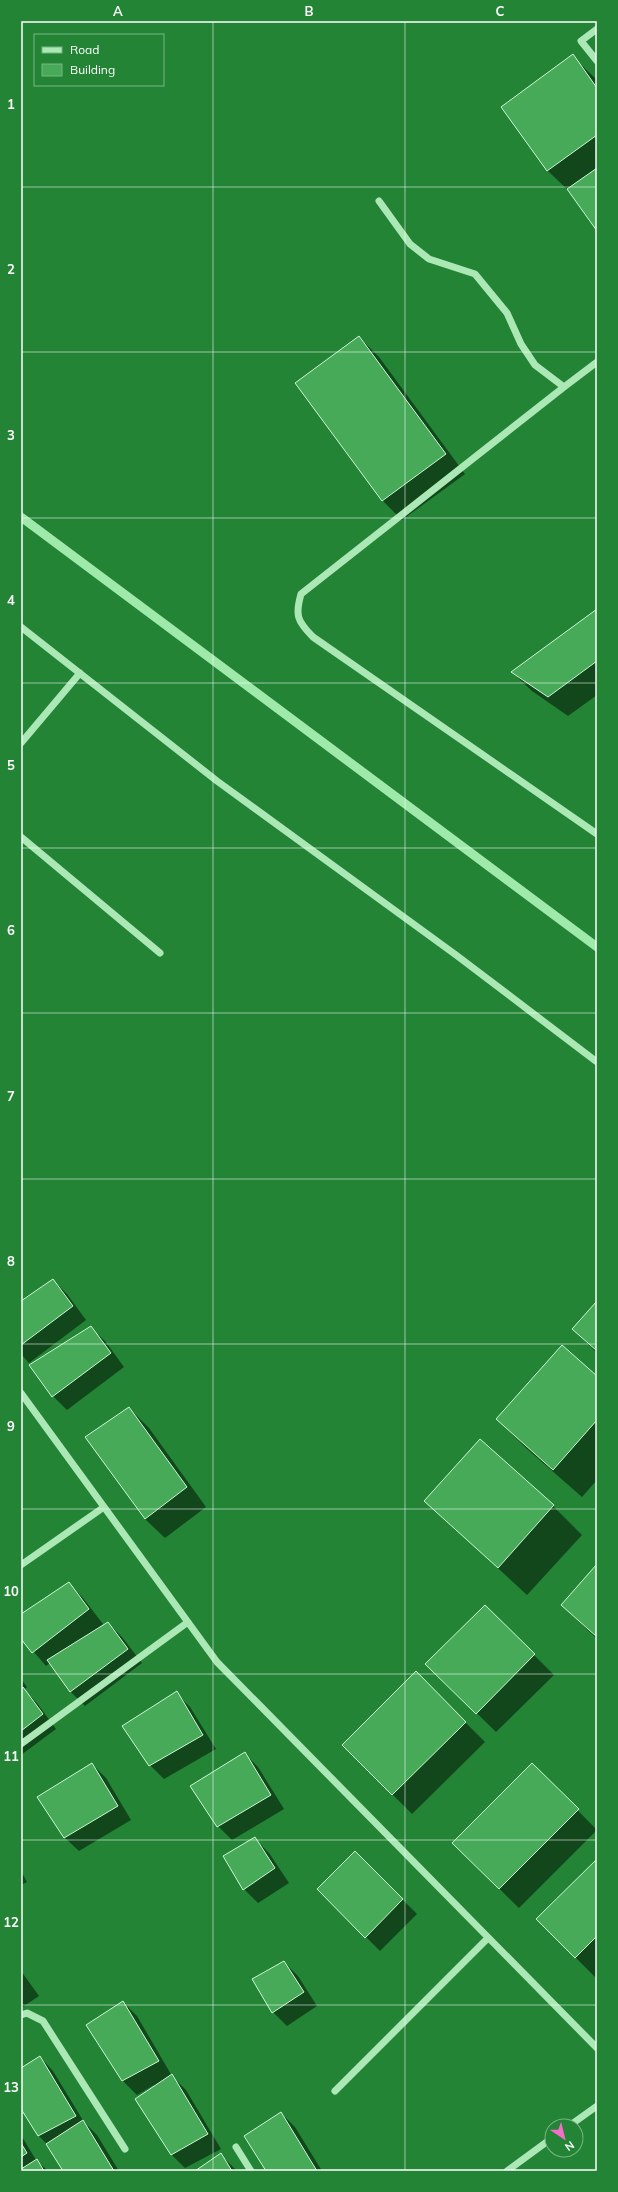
<svg xmlns="http://www.w3.org/2000/svg" width="618" height="2192" font-family="Mulish,sans-serif">
<style>
.shadow{fill:#0007}
.lines{fill:none;stroke-linecap:round;stroke-linejoin:round}
.stream{stroke:#9fe9aa;stroke-width:9}
.building{fill:#46aa58;stroke:#cff6d5}
.minor{stroke:#abe8b5;stroke-width:7}
.grid{fill:none;stroke:#fff;stroke-width:1;stroke-opacity:0.55}
.neatline{fill:none;stroke:#fff;stroke-width:1.5}
.grid-label{font-size:13px;text-anchor:middle;font-weight:bold;fill:#fff}
</style>
<rect width="100%" height="100%" fill="#228434"/>
<path class="shadow" d="M572 56 597 80V230L572 194 548 171 502 107Z
M359 337 379 357 465 474 402 520 383 501 296 384Z
M597 610V695L568 716 532 691 512 672Z
M53 1280 67 1294 86 1320 29 1363 21 1354V1301Z
M597 1303V1353L573 1329Z
M90 1327 105 1341 124 1367 67 1410 53 1396Z
M597 1378V1480L582 1497 526 1448 497 1419Z
M129 1408 149 1428 206 1507 165 1538 145 1519Z
M425 1501 553 1506 582 1535 527 1595Z
M597 1566V1639L562 1605Z
M69 1584 83 1598 103 1624 96 1631 108 1623 122 1637 142 1663 85 1706 71 1692 50 1663 46 1666 21 1637V1614Z
M485 1606 554 1675 496 1732 427 1664Z
M416 1673 485 1742 412 1814 343 1745Z
M21 1679 27 1687 24 1690 37 1703 56 1729 21 1755Z
M176 1693 190 1707 216 1749 164 1779 150 1765Z
M244 1753 258 1767 284 1809 232 1840 218 1826Z
M92 1764 106 1778 131 1820 79 1851 64 1837Z
M532 1764 597 1830 519 1908 453 1843Z
M255 1839 269 1853 289 1883 258 1903 244 1889Z
M355 1852 417 1914 380 1951 318 1889Z
M597 1860V1975L595 1977 537 1919Z
M21 1871 27 1882 21 1885Z
M284 1962 298 1976 317 2006 287 2026 273 2012Z
M21 1971 39 1996 21 2008Z
M123 2002 137 2016 172 2076 186 2090 221 2149 185 2168 171 2154 154 2085 137 2095 123 2081 88 2026Z
M40 2057 53 2071 84 2122 97 2135 119 2171H64L48 2145 39 2136 21 2107V2070Z
M281 2113 295 2127 322 2171H268Z
M21 2135 36 2160 48 2171H21Z
M221 2155 237 2171H197Z"/>
<g class="lines">
<path class="stream" d="M21 517 597 947"/>
</g>
<path class="building" d="M573 54 597 88V135L547 171 501 107Z
M597 168V231L567 189Z
M359 336 446 454 382 501 295 383Z
M597 609V661L548 697 511 672Z
M53 1279 73 1306 21 1345V1301Z
M597 1301V1351L572 1329Z
M91 1326 111 1353 52 1397 29 1365Z
M562 1345 597 1376V1420L553 1470 496 1419Z
M129 1407 187 1487 145 1519 85 1437Z
M480 1439 554 1505 498 1568 424 1501Z
M597 1564V1637L561 1605Z
M69 1582 89 1609 32 1653 21 1639V1614Z
M485 1605 535 1654 476 1714 425 1664Z
M108 1622 128 1649 70 1692 47 1660Z
M416 1671 466 1722 392 1795 342 1745Z
M23 1687 43 1714 21 1731V1689Z
M177 1691 203 1735 149 1766 122 1726Z
M245 1752 271 1795 217 1827 190 1786Z
M92 1763 118 1806 64 1838 37 1797Z
M532 1763 579 1809 499 1889 452 1843Z
M255 1837 275 1868 243 1890 223 1856Z
M355 1851 403 1899 365 1938 317 1889Z
M597 1859V1936L575 1958 536 1919Z
M284 1961 304 1992 272 2013 252 1979Z
M123 2001 159 2061 122 2081 86 2025Z
M40 2056 76 2116 38 2136 21 2109V2068Z
M172 2074 208 2134 171 2155 135 2099Z
M281 2112 317 2171H266L244 2136Z
M83 2120 114 2171H63L46 2144Z
M21 2143 27 2153 21 2157Z
M221 2153 232 2171H195Z
M37 2159 44 2171H21V2169Z"/>
<g class="lines">
<path class="minor" d="M597 29 581 41 597 61
M379 201 410 244 429 259 475 274 507 313 521 344 535 365 564 387 597 362
M564 387 301 594C295 615 297 621 313 637L597 834
M21 627 217 781 456 955 597 1062
M21 743 80 673
M21 837 160 953
M21 1393 217 1662 597 2048
M21 1565 104 1507
M21 1744 188 1622
M21 2015 27 2013 43 2021 125 2149
M335 2091 488 1938
M569 2126 597 2106
M236 2147 251 2171
M507 2171 552 2138"/>
</g>
<path class="grid" d="M213 21V2171M405 21V2171M21 187H597M21 352H597M21 518H597M21 683H597M21 848H597M21 1013H597M21 1179H597M21 1344H597M21 1509H597M21 1674H597M21 1840H597M21 2005H597"/>
<rect width="618" height="2192" fill="none" stroke="#228434" stroke-width="44"/>
<rect x="34" y="34" width="130" height="52" fill="#228434" stroke="#7ab585"/>
<rect x="42" y="47" width="20" height="6" fill="#abe8b5" stroke="#7ab585"/>
<text x="70" y="54" font-size="12" fill="#ffffff">Road</text>
<rect x="42" y="64" width="20" height="12" fill="#46aa58" stroke="#7ab585"/>
<text x="70" y="74" font-size="12" fill="#ffffff">Building</text>
<g transform="translate(564 2138) rotate(145)"><circle r="19" fill="#228434" stroke="#7ab585"/>
<path d="M0-3L7 15L0 10L-7 15Z" fill="#f46dc8"/>
<text y="-6" font-size="11" font-weight="bold" text-anchor="middle" fill="#ffffff">N</text>
</g>
<rect x="22" y="22" width="574" height="2148" class="neatline"/>
<g class="grid-label">
<text x="118" y="16">A</text>
<text x="309" y="16">B</text>
<text x="500" y="16">C</text>
<text x="11" y="109">1</text>
<text x="11" y="274">2</text>
<text x="11" y="440">3</text>
<text x="11" y="605">4</text>
<text x="11" y="770">5</text>
<text x="11" y="935">6</text>
<text x="11" y="1101">7</text>
<text x="11" y="1266">8</text>
<text x="11" y="1431">9</text>
<text x="11" y="1596">10</text>
<text x="11" y="1761">11</text>
<text x="11" y="1927">12</text>
<text x="11" y="2092">13</text>
</g>
</svg>
